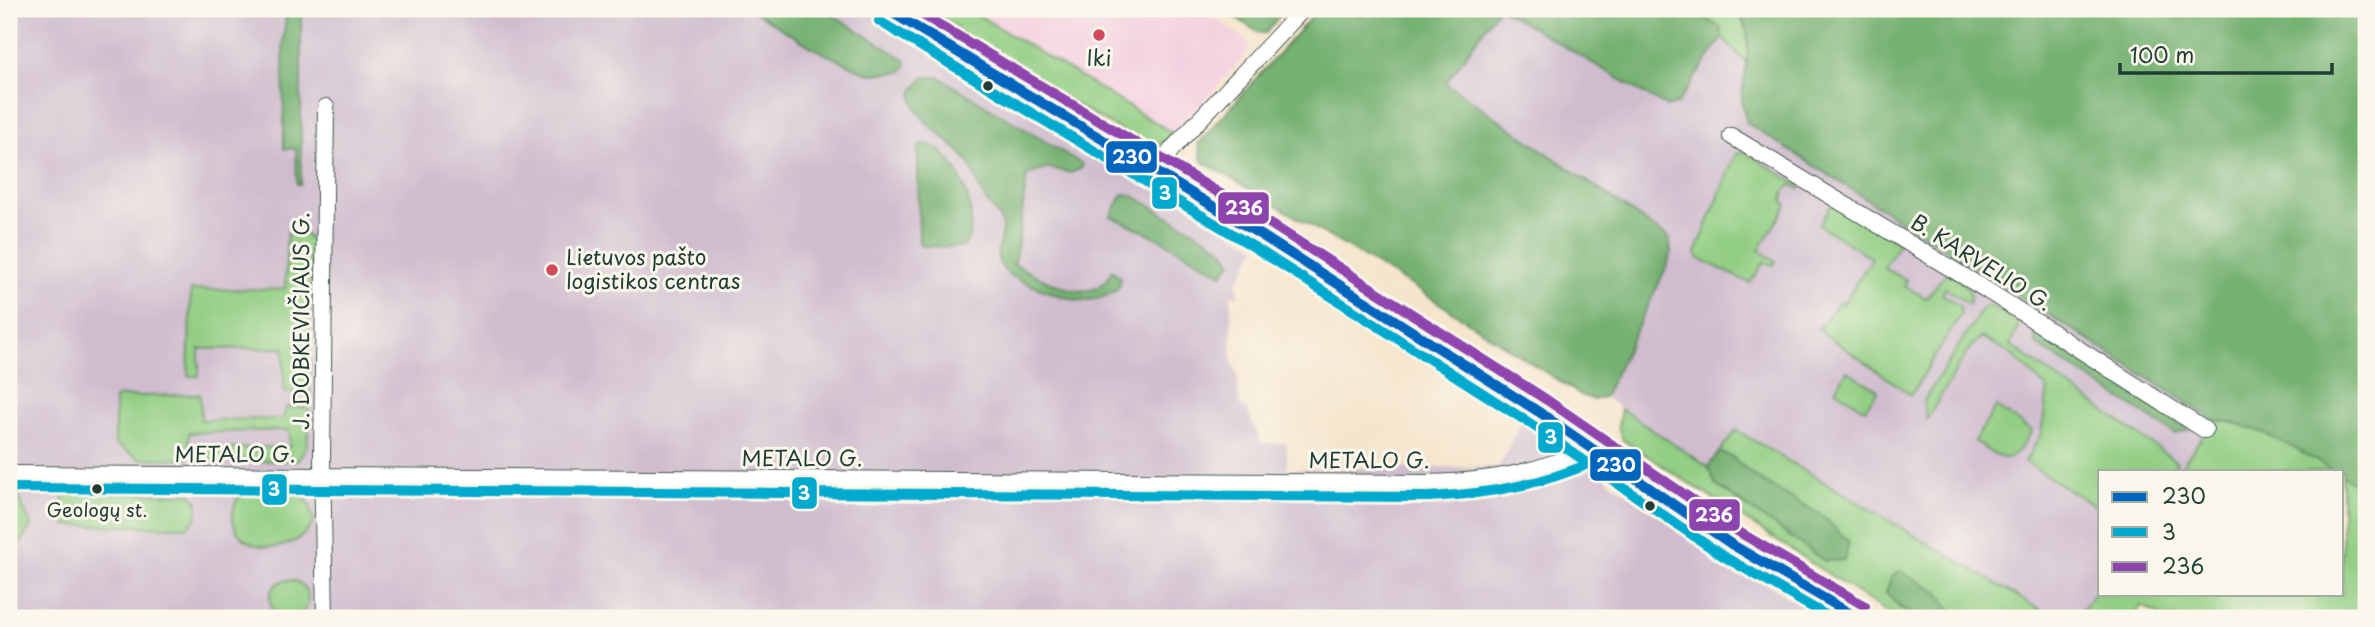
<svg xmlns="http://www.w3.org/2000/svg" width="2375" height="627" font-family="'Playpen Sans',sans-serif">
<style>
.built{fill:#f3cfdf}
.industrial{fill:#cfbdce}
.green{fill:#92ce83;stroke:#58865c;stroke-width:2}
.forest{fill:#75b171;stroke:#4a7752;stroke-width:2}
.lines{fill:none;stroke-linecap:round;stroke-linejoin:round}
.street-casing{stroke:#3f564b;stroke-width:18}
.primary-casing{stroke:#3f564b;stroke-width:27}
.street{stroke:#fff;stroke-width:16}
.primary{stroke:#fff;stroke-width:24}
.bus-1-casing{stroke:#fbf7ec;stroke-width:16}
.bus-2-casing{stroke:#fbf7ec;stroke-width:16}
.bus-3-casing{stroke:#fbf7ec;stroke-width:16}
.bus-1{stroke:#0065bd;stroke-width:10}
.bus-2{stroke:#00a9ce;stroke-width:10}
.bus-3{stroke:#8e44ad;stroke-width:10}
.poi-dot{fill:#d1495b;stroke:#fbf7ec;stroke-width:2.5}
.bus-dot{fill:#1f3d34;stroke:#fbf7ec;stroke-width:2.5}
.labels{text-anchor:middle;stroke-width:6;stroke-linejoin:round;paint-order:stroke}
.bus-label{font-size:19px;fill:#1f3d34;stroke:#fbf7ec}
.poi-label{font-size:21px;fill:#1f3d34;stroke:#fbf7ec}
.street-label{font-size:21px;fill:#1f3d34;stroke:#fbf7ec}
.line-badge{stroke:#fbf7ec;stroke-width:2.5}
.badge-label{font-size:19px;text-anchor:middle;font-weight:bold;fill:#fff}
</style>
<rect width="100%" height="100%" fill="#fbf7ec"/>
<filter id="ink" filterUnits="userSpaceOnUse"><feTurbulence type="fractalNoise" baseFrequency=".0143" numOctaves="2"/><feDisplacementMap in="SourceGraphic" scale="14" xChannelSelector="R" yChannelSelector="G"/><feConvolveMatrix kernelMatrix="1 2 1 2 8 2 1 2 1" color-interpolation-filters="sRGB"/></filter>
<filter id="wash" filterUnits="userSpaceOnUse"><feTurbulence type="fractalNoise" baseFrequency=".00686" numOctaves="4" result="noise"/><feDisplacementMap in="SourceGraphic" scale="28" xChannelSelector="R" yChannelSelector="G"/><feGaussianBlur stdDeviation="1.57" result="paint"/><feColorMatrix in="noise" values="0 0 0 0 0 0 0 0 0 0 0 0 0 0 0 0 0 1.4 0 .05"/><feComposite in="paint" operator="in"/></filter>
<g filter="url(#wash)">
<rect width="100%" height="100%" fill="#f5e5cc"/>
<path class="built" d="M969 9H1201L1247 40 1250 50 1174 134Z"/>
<path class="industrial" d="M9 9H864L1256 247 1237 284 1239 296 1231 295 1232 363 1237 372 1239 405 1247 410 1261 443H1287V469L1499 467 1522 420 1713 553 1824 618H9Z
M1498 9 1677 104 1722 38 1748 64 1742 99 1747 123 2214 420 2178 471H2100V584L2077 618H2054L1737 430 1708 467 1604 397 1667 266 1671 253 1668 238 1446 83Z"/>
<path class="green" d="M925 9H968L1174 134 1165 142 1148 146 964 41 956 27Z
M1319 9H1371L1365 16C1345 16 1331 10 1312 16Z
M1691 9H1737L1747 32 1748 64 1722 38 1720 28Z
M1743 151 1802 187 1799 189 1792 185 1785 190 1783 201 1787 205 1759 250 1776 262 1774 265 1764 262 1750 283 1698 258 1696 253 1735 155Z
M1833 202 1899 243 1884 268 1907 280 1904 286 1926 298 1946 273C1959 281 1975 287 1969 304L1945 288 1942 294 1960 306 1961 314 1911 395 1818 329 1839 302 1843 304 1872 258 1819 225Z
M287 234H305L311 240 310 393H284V348L199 349V376H188L191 290 285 289Z
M1988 305 2017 321 2018 327 2010 345 2177 462 2171 471H2100V509L2025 462 2041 434 2048 389 2011 354 1981 337 1968 351 1927 419 1923 402 1983 308Z
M1847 371 1878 390 1865 409 1835 390Z
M200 394 201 420 283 419 286 407 309 408C308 428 312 448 296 461L200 460V450L290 446 289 430 189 433 188 459H140L115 444V397Z
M1996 407 2032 431C2010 466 2006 464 1974 441Z
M1621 409 1708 467 1716 485 1825 561 1784 495 1755 477 1732 457 1719 452 1736 430 2054 618H1956L1939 593 1898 607 1917 618H1896L1623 440 1618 427Z
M2214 420C2259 423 2295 449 2334 471H2178Z
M2342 476 2366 490V618H2166L2141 606 2133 618H2077L2100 584V594H2342Z
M9 488H14L31 525 21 543 9 542Z
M296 488 310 505 314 522C288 569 204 545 243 489Z
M68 493 191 494 198 502 196 519 187 527 66 525C59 513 57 504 68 493Z
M270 599a19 19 0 1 1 38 0a19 19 0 1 1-38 0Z"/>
<path class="forest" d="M287 9 301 10V184H297L296 149H284L283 41Z
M750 9H823L906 60V66L901 72 869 74 815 49Z
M1223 9H1285L1266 33H1259Z
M1371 9H1498L1446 83 1669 238 1671 253 1667 266 1604 397 1594 400 1579 394 1419 290 1202 161 1198 144 1312 16C1331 10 1345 16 1364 16Z
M1501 9H1691L1721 28 1722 38 1677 104 1667 107Z
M1737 9H2366V490L2342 476V471H2334C2295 449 2259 424 2214 420L1747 123C1745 114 1741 104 1742 95 1745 67 1757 34 1737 9Z
M924 77H939L1082 164V168L1071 173 1049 168 1027 175C1022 206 1021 234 1014 264 1042 278 1095 313 1112 270L1120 277 1119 287C1092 312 1058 296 1029 284 1019 279 1008 277 1002 267 992 254 1003 240 1002 226 1001 215 990 208 985 199 978 187 975 172 967 160 953 140 908 118 913 91Z
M923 144C956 143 986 224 963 247L922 246 919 243 918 148Z
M1123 194 1132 195 1221 247 1232 262 1222 274 1158 238 1111 216Z
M2035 331 2189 430 2175 434 2036 344Z
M1719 452 1732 457 1755 477 1823 516 1849 542 1844 560 1825 561 1716 485 1708 467Z
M1900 571 1939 593 1956 618C1922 618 1910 620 1886 593L1891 577Z"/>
</g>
<g filter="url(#ink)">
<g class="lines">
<g class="street-casing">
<path id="street" d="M1731 136 1985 289 2205 430
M1156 171 1172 149 1303 9
M9 474 1429 483C1487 481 1538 474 1589 448
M325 618 322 459 326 107"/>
</g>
<g class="primary-casing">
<path id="primary" d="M886 9 1261 235 1539 412 1731 544 1858 618"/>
</g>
<use href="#street" class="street"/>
<use href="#primary" class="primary"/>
<g class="bus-1-casing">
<path id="bus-1" d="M886 9 1261 235 1539 412 1731 544 1858 618"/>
</g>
<g class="bus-2-casing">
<path id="bus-2" d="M879 21 1254 247 1531 424 1723 556 1831 618
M9 488 1429 497C1487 494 1542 485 1595 461"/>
</g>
<g class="bus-3-casing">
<path id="bus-3" d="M913 9 1269 223 1547 400 1739 532 1865 606"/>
</g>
<use href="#bus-1" class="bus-1"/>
<use href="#bus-2" class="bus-2"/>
<use href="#bus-3" class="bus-3"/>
</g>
</g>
<g class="poi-dot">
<circle cx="1099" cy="35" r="7"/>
<circle cx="552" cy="270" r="7"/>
</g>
<g class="bus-dot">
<circle cx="988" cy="86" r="6"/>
<circle cx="97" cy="489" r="6"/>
<circle cx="1650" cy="506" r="6"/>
</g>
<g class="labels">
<g class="bus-label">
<text x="97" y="517">Geologų st.</text>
</g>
<g class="poi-label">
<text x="1099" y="66">Iki</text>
<text x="566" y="265" text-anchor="start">Lietuvos pašto<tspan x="566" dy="24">logistikos centras</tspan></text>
</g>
<g class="street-label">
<text transform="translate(1981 263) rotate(32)" y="7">B. KARVELIO G.</text>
<text transform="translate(302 321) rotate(-90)" y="7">J. DOBKEVIČIAUS G.</text>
<text x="235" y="462">METALO G.</text>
<text x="802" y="466">METALO G.</text>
<text x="1369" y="468">METALO G.</text>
</g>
</g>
<g class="line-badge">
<rect x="1105" y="140" width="53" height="34" rx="7" fill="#0065bd"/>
<rect x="1151" y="176" width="27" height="34" rx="7" fill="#00a9ce"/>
<rect x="1217" y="191" width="53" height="34" rx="7" fill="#8e44ad"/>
<rect x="1537" y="421" width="27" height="33" rx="7" fill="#00a9ce"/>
<rect x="1589" y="448" width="53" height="34" rx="7" fill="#0065bd"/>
<rect x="261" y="473" width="27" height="33" rx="7" fill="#00a9ce"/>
<rect x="791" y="476" width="27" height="34" rx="7" fill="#00a9ce"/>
<rect x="1688" y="498" width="53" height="34" rx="7" fill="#8e44ad"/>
</g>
<g class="badge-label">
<text x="1132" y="164">230</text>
<text x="1165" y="200">3</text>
<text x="1244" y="215">236</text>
<text x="1551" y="444">3</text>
<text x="1616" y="472">230</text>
<text x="274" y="496">3</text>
<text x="804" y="500">3</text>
<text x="1714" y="522">236</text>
</g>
<rect width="2375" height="627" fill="none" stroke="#fbf7ec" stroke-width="35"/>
<rect x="2098" y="470" width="245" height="126" fill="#fbf7ec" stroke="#a3ada2" stroke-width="2"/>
<rect x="2112" y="492" width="35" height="10" fill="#0065bd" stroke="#a3ada2" stroke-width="2"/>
<text x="2162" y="504" font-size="21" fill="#1f3d34">230</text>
<rect x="2112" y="527" width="35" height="10" fill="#00a9ce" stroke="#a3ada2" stroke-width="2"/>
<text x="2162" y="540" font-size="21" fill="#1f3d34">3</text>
<rect x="2112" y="562" width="35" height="10" fill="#8e44ad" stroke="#a3ada2" stroke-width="2"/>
<text x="2162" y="574" font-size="21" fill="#1f3d34">236</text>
<path d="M2120 63v10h212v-10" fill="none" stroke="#1f3d34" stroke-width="3.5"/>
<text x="2130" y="63" font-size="21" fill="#1f3d34" stroke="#fbf7ec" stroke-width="5" paint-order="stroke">100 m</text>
</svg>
